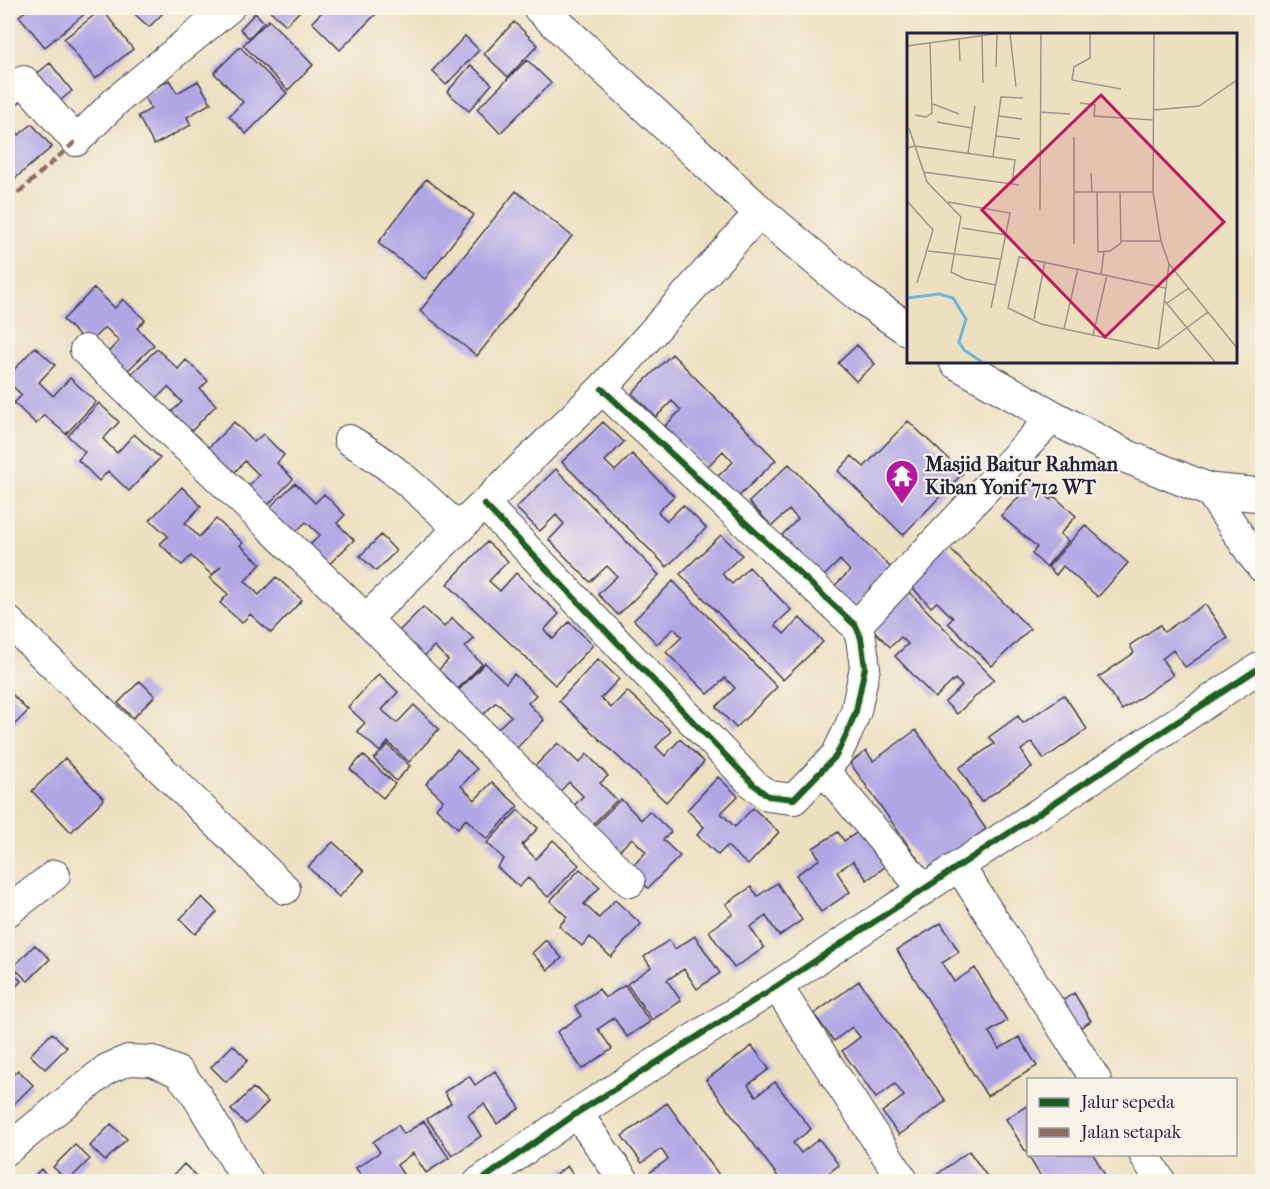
<svg xmlns="http://www.w3.org/2000/svg" width="1270" height="1189" font-family="'IM FELL French Canon',serif">
<style>
.building{fill:#b1a6e5}
.lines{fill:none;stroke-linecap:round;stroke-linejoin:round}
.minor-casing{stroke:#403e4f;stroke-width:32}
.tertiary-casing{stroke:#403e4f;stroke-width:35}
.minor{stroke:#fff;stroke-width:30}
.tertiary{stroke:#fff;stroke-width:33}
.quiet{stroke:#8d6e63;stroke-width:4.5;stroke-dasharray:9 4.5;stroke-linecap:butt}
.cycleway-casing{stroke:#f7f3e8;stroke-width:10}
.cycleway{stroke:#1b5e20;stroke-width:6}
.labels{text-anchor:middle;stroke-width:4.5;stroke-linejoin:round;paint-order:stroke}
.poi-label{font-size:20px;font-weight:bold;fill:#22223b;stroke:#f7f3e8;text-anchor:start}
.inset-river{fill:none;stroke:#68b7e2;stroke-width:3}
.inset-road{fill:none;stroke:#9c948b;stroke-width:1.5}
.view{fill:#c2185b;fill-opacity:0.15;stroke:#c2185b;stroke-width:3}
.inset-edge{fill:none;stroke:#22223b;stroke-width:3}
</style>
<rect width="100%" height="100%" fill="#f7f3e8"/>
<filter id="ink" filterUnits="userSpaceOnUse"><feTurbulence type="fractalNoise" baseFrequency=".0167" numOctaves="2"/><feDisplacementMap in="SourceGraphic" scale="12" xChannelSelector="R" yChannelSelector="G"/><feConvolveMatrix kernelMatrix="1 2 1 2 8 2 1 2 1" color-interpolation-filters="sRGB"/></filter>
<filter id="wash" filterUnits="userSpaceOnUse"><feTurbulence type="fractalNoise" baseFrequency=".008" numOctaves="4" result="noise"/><feDisplacementMap in="SourceGraphic" scale="24" xChannelSelector="R" yChannelSelector="G"/><feGaussianBlur stdDeviation="1.35" result="paint"/><feColorMatrix in="noise" values="0 0 0 0 0 0 0 0 0 0 0 0 0 0 0 0 0 1.4 0 .05"/><feComposite in="paint" operator="in"/></filter>
<g filter="url(#wash)">
<rect width="100%" height="100%" fill="#ede0c0"/>
<g id="blocks">
<path class="building" d="M30 8H84L87 12 45 47 19 16Z
M128 8H168L149 27Z
M267 8H303L286 25Z
M326 8H372L377 13 340 50 312 22Z
M102 9 133 49 95 79 64 39Z
M255 13 264 22 249 38 240 29Z
M269 20 313 65 288 90 243 45Z
M514 22 538 45 508 77 484 54Z
M465 36 479 50 446 85 432 71Z
M240 47 287 93 246 134 229 116 243 102 214 73Z
M527 60 551 83 500 133 477 109Z
M50 63 72 91 51 108 29 80Z
M471 65 492 84 469 111 447 92Z
M169 80 177 93 198 81 211 103 187 117 191 125 154 145 138 116 151 109 143 95Z
M8 121 19 135 32 124 52 147 12 181 8 176Z
M426 179 474 215 425 279 378 243Z
M516 191 572 236 477 356 420 311Z
M94 288 115 308 123 299 145 320 137 328 154 345 122 376 102 358 119 341 105 327 88 344 63 320Z
M857 345 875 364 856 381 838 363Z
M35 347 55 365 39 382 53 396 70 378 96 402 66 434 44 415 36 424 14 403 22 395 8 382V376Z
M157 349 178 369 186 360 208 381 200 389 216 405 185 438 165 418 182 402 168 387 150 405 125 380Z
M672 354 776 460 734 501 714 480 733 462 723 451 706 468 665 426 681 410 672 401 656 417 632 393Z
M99 403 119 422 103 439 117 453 134 434 160 458 129 491 108 471 99 481 78 460 85 452 68 436Z
M908 421 963 473 903 535 838 471 852 456 864 467Z
M234 422 254 442 263 434 284 455 277 463 293 479 262 511 243 492 259 475 245 461 228 479 202 454Z
M603 422 624 442 605 461 615 471 632 454 674 496 658 512 667 521 683 505 706 528 667 567 562 462Z
M789 464 893 570 852 610 831 589 850 571 840 560 823 577 782 535 798 519 789 510 772 526 749 502Z
M556 469 659 575 618 615 598 594 617 576 607 566 590 582 549 540 564 524 556 515 540 531 516 508Z
M295 483 315 503 324 494 345 515 337 523 354 540 322 571 303 552 320 535 306 522 288 539 263 514Z
M1032 483 1051 500 1054 496 1076 516 1060 534 1068 541 1046 567 1032 554 1037 547 1001 516Z
M182 487 201 506 185 523 199 537 216 519 243 543 240 545 261 564 245 581 259 595 276 577 302 600 271 633 250 614 242 623 220 603 228 594 210 578 221 566 212 575 191 556 182 565 160 544 168 536 150 520Z
M1085 525 1128 563 1098 597 1063 566 1056 575 1048 567Z
M381 535 396 551 376 571 360 556Z
M721 535 742 555 722 574 732 584 749 567 791 610 775 625 784 634 800 618 823 642 783 680 680 574Z
M487 542 508 561 489 581 500 591 516 573 559 614 544 630 553 639 569 622 593 645 555 685 447 584Z
M945 544 1030 629 992 666 948 623 953 618 937 602 931 607 907 582Z
M673 581 777 687 736 728 716 707 735 688 725 678 708 694 666 652 682 637 674 628 657 644 634 620Z
M902 585 994 679 957 714 945 702 962 686 955 679 935 698 895 656 908 644 901 637 890 647 865 621Z
M1205 604 1228 638 1185 667 1173 650 1162 659 1173 675 1122 710 1099 677 1134 653 1130 645 1160 625 1164 632Z
M423 607 444 627 452 618 474 639 465 647 482 664 451 696 432 677 448 660 434 646 417 664 391 639Z
M598 659 619 679 601 698 611 708 627 691 671 731 656 747 665 756 680 739 704 762 666 802 559 701Z
M485 663 506 683 514 674 536 695 528 703 544 720 513 752 493 733 511 716 496 702 479 719 454 695Z
M379 674 398 692 382 710 397 723 414 705 439 729 409 762 388 742 380 752 357 731 365 723 348 707Z
M140 681 155 696 133 718 118 703Z
M8 690 28 711 8 731Z
M1064 695 1087 729 1044 759 1032 742 1021 750 1032 767 981 802 959 768 994 744 989 737 1018 716 1023 723Z
M916 730 986 829 927 872 850 763 866 751 873 761Z
M558 743 579 763 587 754 608 776 600 783 617 800 585 832 567 813 583 796 569 782 552 800 526 775Z
M388 745 410 766 396 781 374 759Z
M457 750 477 769 461 786 475 800 492 782 518 806 487 839 466 819 458 828 436 808 443 800 426 784Z
M363 755 395 784 383 798 350 769Z
M65 758 104 799 71 832 32 791Z
M718 777 738 796 721 813 735 827 753 808 779 832 748 865 727 846 718 855 697 835 704 827 687 810Z
M621 799 641 820 649 811 671 832 663 840 680 856 648 888 629 870 646 852 632 838 614 856 589 831Z
M518 810 538 828 522 845 536 859 553 840 579 865 548 897 528 878 519 887 497 867 504 859 487 843Z
M864 828 889 864 867 880 853 861 837 872 850 892 821 912 796 875 820 859 813 848 838 832 844 841Z
M333 842 364 871 339 897 308 867Z
M580 869 600 887 584 904 599 918 615 900 641 924 611 957 590 937 582 946 559 926 567 917 550 901Z
M777 883 802 920 779 936 766 916 750 927 764 948 734 968 709 931 733 914 726 904 751 887 758 896Z
M202 897 217 912 195 934 180 919Z
M941 923 959 952 942 963 954 982 975 968 1007 1021 989 1032 999 1049 1019 1037 1037 1066 987 1096 897 950Z
M695 936 720 973 697 989 684 969 667 980 681 1001 652 1020 627 984 651 967 644 957 669 940 675 949Z
M546 940 562 958 548 970 532 953Z
M35 945 50 959 28 981 13 967Z
M8 968 21 981 8 995Z
M859 981 946 1101 899 1135 882 1112 904 1096 895 1084 876 1098 842 1051 860 1037 852 1027 834 1041 814 1014Z
M625 985 650 1022 627 1037 614 1018 598 1029 612 1049 582 1069 557 1032 581 1016 575 1006 599 989 605 998Z
M1074 993 1091 1021 1075 1031 1058 1004Z
M52 1033 67 1047 45 1069 30 1055Z
M233 1045 248 1060 226 1082 211 1067Z
M752 1046 769 1069 748 1085 756 1096 775 1082 811 1129 793 1143 801 1153 819 1139 839 1165 817 1182H782L706 1080Z
M18 1070 33 1085 11 1107 8 1104V1080Z
M495 1071 520 1108 497 1124 484 1104 468 1115 481 1136 452 1156 427 1119 451 1103 444 1092 469 1076 475 1085Z
M253 1088 268 1102 246 1124 231 1110Z
M667 1103 724 1182H656L650 1172 668 1159 661 1149 642 1163 622 1136Z
M1028 1105V1154H1093L1109 1182H1044L1006 1119Z
M424 1121 449 1158 426 1173 413 1153 397 1165 408 1182H365L356 1168 380 1152 373 1142 398 1125 404 1134Z
M111 1124 127 1139 105 1161 90 1146Z
M75 1145 90 1159 68 1181 53 1167Z
M969 1151 991 1182H927Z
M184 1164 199 1179 196 1182H167Z
M567 1166 578 1182H546Z
M41 1169 52 1182H28Z"/>
</g>
</g>
<g filter="url(#ink)">
<use href="#blocks" fill-opacity="0" stroke="#403e4f" stroke-width="1.5"/>
<g class="lines">
<g class="minor-casing">
<path id="minor" d="M8 92 19 83 24 81 76 141 117 100 229 8
M85 350 366 619 630 882
M349 440C391 464 424 496 459 529
M1209 490 1253 556 1262 567
M484 504 754 785 768 796 794 799 836 756 847 733 856 711 865 667 861 638 856 626 602 389
M366 619 602 389 760 212
M8 621 285 889
M856 626 1053 417
M823 769 924 890
M959 866 1096 1080
M8 911 55 875
M777 986 904 1182
M577 1113 625 1182
M8 1149 107 1069 128 1060 152 1061 178 1072 194 1091 248 1182
M1144 1154 1161 1182
M479 1182 577 1113 777 986 1262 666"/>
</g>
<g class="tertiary-casing">
<path id="tertiary" d="M540 8 760 212 860 296 908 329
M956 362 1053 417 1128 457 1209 490 1262 495"/>
</g>
<use href="#minor" class="minor"/>
<use href="#tertiary" class="tertiary"/>
<path class="quiet" d="M8 202 76 141"/>
<g class="cycleway-casing">
<path id="cycleway" d="M484 504 754 785 768 796 794 799 836 756 847 733 856 711 865 667 861 638 856 626 602 389
M479 1182 577 1113 777 986 1262 666"/>
</g>
<use href="#cycleway" class="cycleway"/>
</g>
</g>
<defs>
<g id="temple-pin" transform="scale(1.725)"><path d="M0 17L-7.5 6A9.5 9.5 0 1 1 7.5 6Z" fill="#b5179e" stroke="#f7f3e8"/><path d="M0-6L5-2H3V0L6.5 2.5H4V6H1.5V3h-3V6H-4V2.5H-6.5L-3 0V-2H-5Z" fill="#fff"/></g>
</defs>
<g fill-rule="evenodd">
<use href="#temple-pin" x="902" y="476"/>
</g>
<g class="labels">
<g class="poi-label">
<text x="925" y="471">Masjid Baitur Rahman<tspan x="925" dy="23">Kiban Yonif 712 WT</tspan></text>
</g>
</g>
<g transform="translate(907 33)">
<rect width="330" height="330" fill="#ede0c0"/>
<path class="inset-river" d="M0 265 32 261 46 265 59 286 52 309 57 317 75 329"/>
<path class="inset-road" d="M103 1 109 54M183 1V25L167 34 165 47 214 56M247 1 246 159 254 208 262 231 330 315M75 3 76 50M52 6 53 28M0 13 87 1M89 34 90 1M173 70 188 72 187 83 246 87M26 71 52 81M246 77 292 73 330 47M133 79 163 81M8 82 19 84 25 80 23 10M91 83 115 86M30 89 65 95M2 95 20 149 54 184 44 239 58 246 89 252M89 103 113 106M0 115 8 113 108 127 105 151M61 120 68 73M86 124 94 64 116 65M16 139 112 152M184 140 185 159M167 159H246M190 159 191 219 203 218 214 210 213 160M0 168 26 197 10 250M41 169 103 180 84 275M133 177 134 1M55 195 100 202M214 208H254M167 211V104M21 218 93 226M194 241 197 219M258 255 112 224 101 275 134 291 251 316 301 279M257 267 308 329M260 270 282 255M127 286 138 228M157 296 171 235M186 302 200 242M251 316 262 231"/>
<path class="view" d="M194 62 317 189 198 304 75 177Z"/>
<rect width="330" height="330" class="inset-edge"/>
</g>
<rect width="1270" height="1189" fill="none" stroke="#f7f3e8" stroke-width="30"/>
<rect x="1027" y="1078" width="210" height="78" fill="#f7f3e8" stroke="#a29fa3" stroke-width="1.5"/>
<rect x="1039" y="1098" width="30" height="9" fill="#1b5e20" stroke="#a29fa3" stroke-width="1.5"/>
<text x="1081" y="1108" font-size="18" fill="#22223b">Jalur sepeda</text>
<rect x="1039" y="1128" width="30" height="9" fill="#8d6e63" stroke="#a29fa3" stroke-width="1.5"/>
<text x="1081" y="1138" font-size="18" fill="#22223b">Jalan setapak</text>
</svg>
